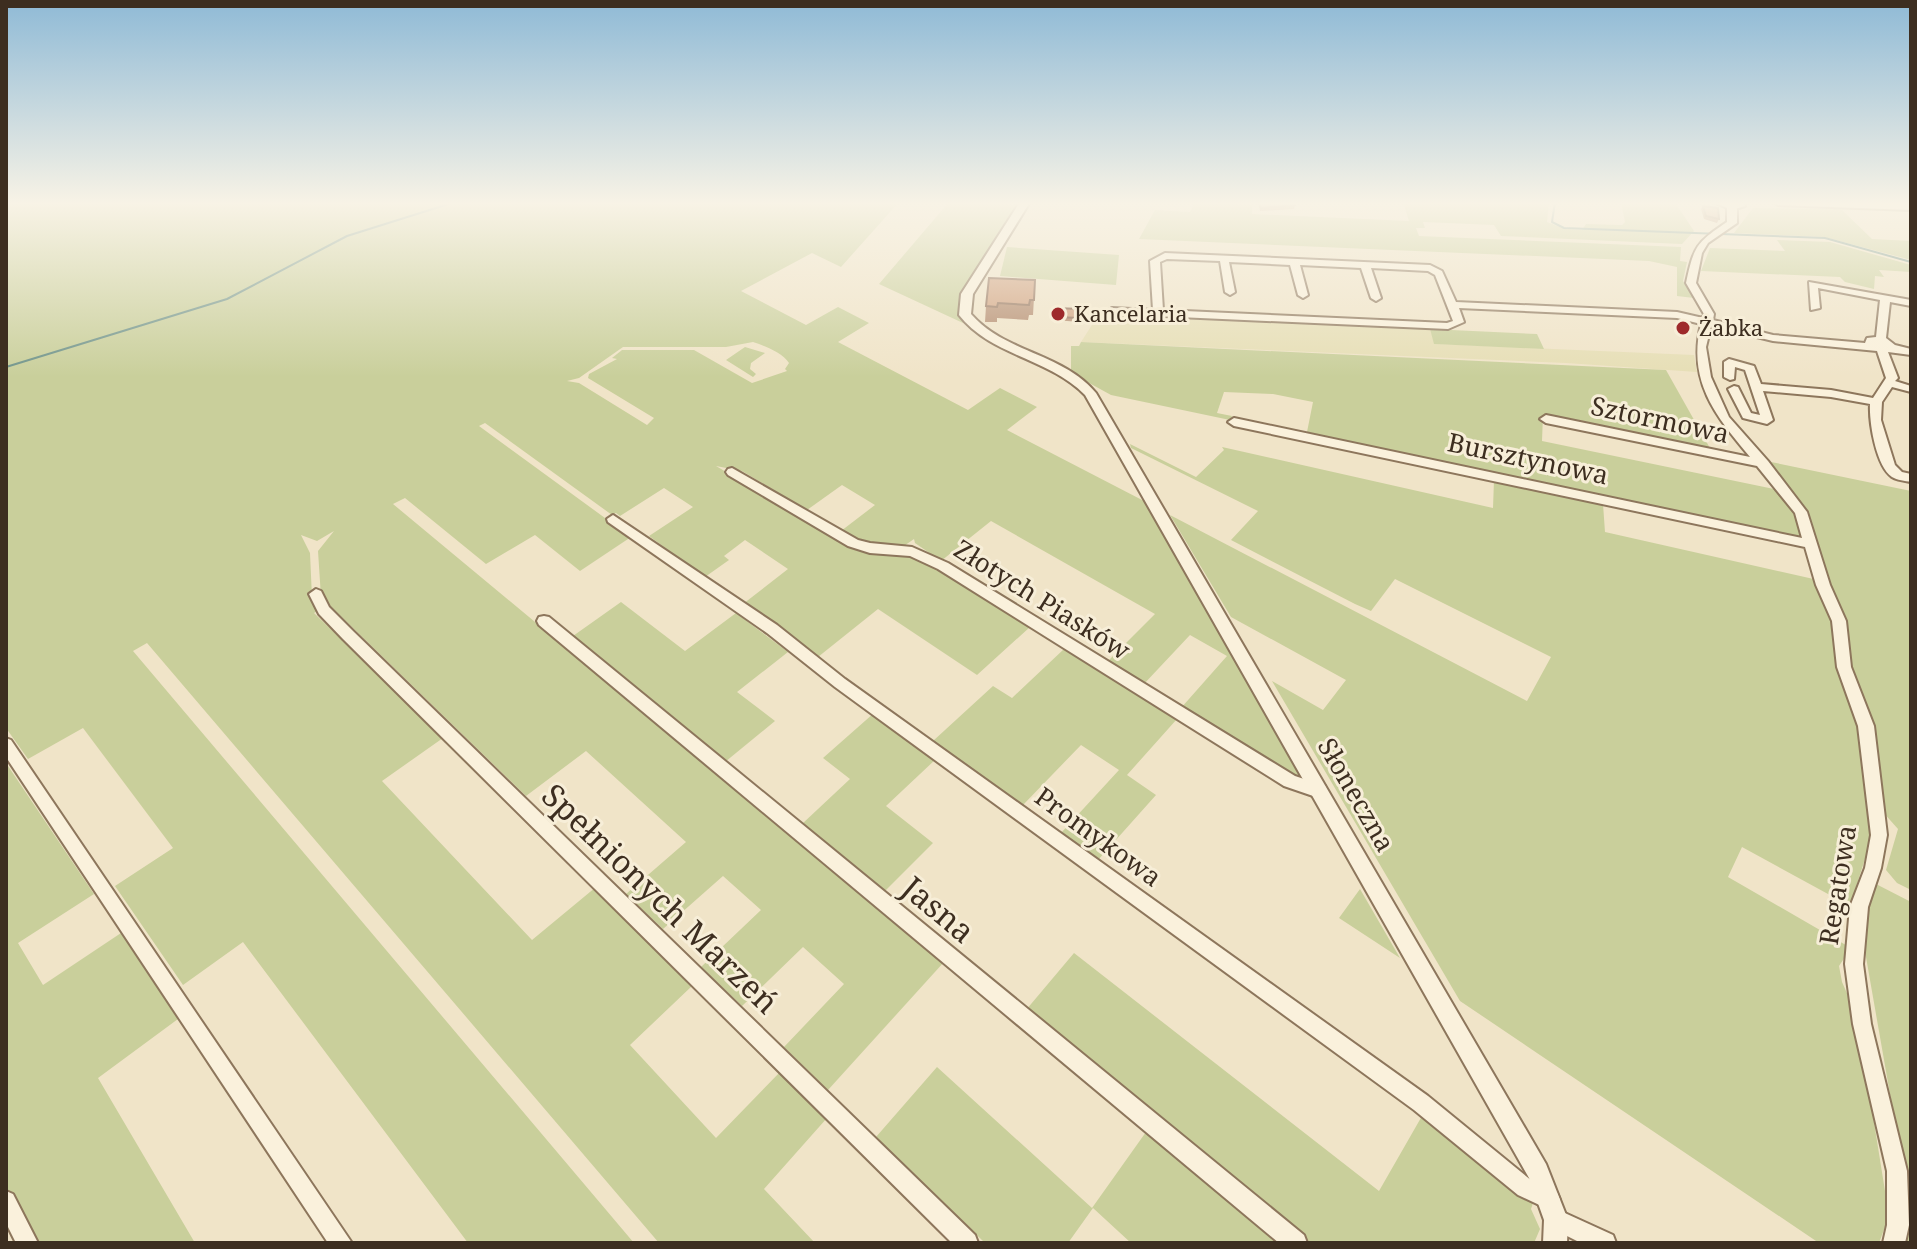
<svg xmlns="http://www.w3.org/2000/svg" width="1917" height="1249" font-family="'Noto Serif',serif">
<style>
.farmland{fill:#e6deb5}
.green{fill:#c9cf9b;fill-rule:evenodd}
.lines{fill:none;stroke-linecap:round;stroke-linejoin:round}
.stream{stroke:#6f938a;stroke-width:2}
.minor-casing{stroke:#8d765c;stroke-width:4}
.tertiary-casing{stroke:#8d765c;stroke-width:4}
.minor{fill:#faf1dc;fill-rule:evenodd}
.tertiary{fill:#faf1dc;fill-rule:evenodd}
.wall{fill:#b2896c}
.building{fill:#cf9f7d;stroke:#916f58;stroke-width:2}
.poi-dot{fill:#9e2a2b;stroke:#f7eed8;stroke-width:3}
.labels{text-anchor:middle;stroke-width:6;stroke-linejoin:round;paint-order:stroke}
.far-poi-label{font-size:22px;fill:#3d2e20;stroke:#f7eed8;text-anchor:start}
.street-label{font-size:26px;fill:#3d2e20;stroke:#f7eed8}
.near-street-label{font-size:32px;fill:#3d2e20;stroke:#f7eed8}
</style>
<rect width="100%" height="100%" fill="#f0e4c8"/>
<path class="farmland" d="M1099 314 1430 329 1435 344 1694 355 1697 372 1566 363 1081 342Z"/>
<path class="green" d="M6 202H899L841 267 812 253 741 291 806 325 838 307 869 323 838 342 968 410 1000 388 1037 407 1007 430 1144 501 1299 775 1295 777 1181 708 1227 656 1190 635 1143 685 1107 662 1155 614 991 521 941 561 915 543 914 539 901 548 862 544 841 531 875 505 842 485 807 510 742 471 716 466 862 552 913 555 942 569 1030 627 977 675 878 609 818 657 743 604 788 569 745 540 724 556 729 560 705 577 649 536 693 507 664 488 620 516 616 513 612 515 485 423 479 426 631 537 580 571 535 535 486 564 405 498 393 504 944 962 828 1090 784 1047 844 984 803 947 742 1006 701 967 761 910 723 876 663 929 626 894 686 842 586 751 526 796 321 597 318 551 334 531 317 541 301 535 310 553 312 598 319 610 314 613 443 738 382 781 532 940 596 887 692 986 630 1045 716 1138 780 1072 827 1118 764 1189 815 1243H659L147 643 133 651 634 1243H468L243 942 183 985 115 886 173 848 83 728 28 759 6 728ZM753 342C765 346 782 352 789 363L785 369 787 371 752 383 694 350H622L612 358 617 359 589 374 588 378 654 418 647 425 579 383 567 381 579 378 623 347H726Z
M949 202 1018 205 962 297 958 308 963 323 879 284Z
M1195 202 1252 205V214L1409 221 1403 202H1549L1547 222 1565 229 1582 230 1586 224 1622 225 1625 222 1621 202 1676 204 1694 231 1682 244 1501 236 1494 225 1423 222 1425 228H1416L1419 236 1681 247 1680 261 1687 262 1683 281 1694 298 1677 296V267L1649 261 1139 239 1155 210 1190 212Z
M1753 208 1841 209 1872 239 1911 241V260L1824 237 1734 233Z
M1777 240 1830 242 1911 265V272L1879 270 1884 277 1875 276 1874 289 1845 282 1840 277 1701 271 1710 248 1785 251Z
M1007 247 1119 255 1116 285 1000 276Z
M1430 329 1537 334 1544 349 1434 344Z
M1081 342 1666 370 1711 450 1543 415 1542 441 1784 491 1800 519 1803 538 1307 432 1313 402 1273 394 1224 392 1217 413 1232 416 1230 420 1111 395 1071 373V346H1079Z
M745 347 765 353 751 363 750 369 756 374 753 377 726 360Z
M1130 444 1196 477 1224 450 1222 447 1493 508 1494 480 1603 504 1605 532 1818 580 1833 619 1840 668 1862 740 1872 811 1871 840 1850 906 1742 847 1728 877 1851 948 1839 966 1842 982 1857 1016 1889 1216 1879 1243H1819L1460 1001 1272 681 1323 710 1346 680 1231 617 1170 515 1527 701 1551 657 1395 579 1371 611 1355 604 1231 540 1258 511 1131 448Z
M1771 462 1911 491V890L1897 883 1886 870 1898 829 1882 811 1824 567 1803 506Z
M621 602 685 651 736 613 788 652 737 692 775 721 725 762 573 636Z
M1064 649 1177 719 1127 775 1156 795 1098 860 1061 833 1119 770 1081 745 1023 805 933 741 993 686 1012 698Z
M874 713 936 759 886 806 933 843 884 892 802 824 850 779 823 758Z
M6 763 94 894 18 943 43 985 121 933 178 1019 98 1078 195 1243H36L6 1186Z
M1876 884 1911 902V1243H1901L1904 1174 1863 940 1865 896Z
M1360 889 1400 958 1339 918Z
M1074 953 1379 1191 1422 1116 1533 1203 1531 1209 1540 1229 1534 1243H1311L1026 1010Z
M937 1067 1092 1208 1146 1132 1278 1243H1131L1093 1208 1068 1243H985L876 1137Z"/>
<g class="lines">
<path class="stream" d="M1555 202 1552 222 1564 228 1825 238 1911 262
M6 367 227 299 347 236 455 202"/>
<g class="minor-casing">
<path id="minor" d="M1732 204 1737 207V223L1708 243 1702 253 1696 283 1714 314 1713 320 1773 335 1865 343 1867 338 1876 337 1880 300 1818 288 1820 308 1811 310 1809 282 1911 300V306L1890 302 1886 338 1895 345 1911 349V355L1888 352 1898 378 1895 381 1911 386V392L1892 387 1882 402 1881 420 1895 465 1902 472 1911 474V482C1905 481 1897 480 1892 477 1876 466 1869 422 1870 404L1831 397 1763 391 1773 420 1767 424 1743 418 1728 389 1734 386 1738 387 1751 413 1760 415 1745 370 1735 367 1734 379 1730 380 1724 377V362L1729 359 1754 366 1761 384 1831 390 1873 398 1886 378 1877 351 1773 341 1711 326 1706 347 1711 377 1729 417 1768 461 1807 512 1830 585 1846 621 1851 667 1874 726 1887 835 1881 868 1868 907 1863 964 1871 1024 1907 1171 1909 1225 1905 1243H1883L1887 1225V1171L1853 1024 1845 964 1850 907 1865 868 1871 835 1858 726 1837 667 1832 621 1816 585 1805 547 1234 426 1228 422 1234 418 1802 538 1795 513 1757 466 1546 423 1540 419 1546 415 1750 457C1715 415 1687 381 1701 324L1677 318 1459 308 1464 322 1448 329 1112 314 1107 311 1112 308 1153 310 1150 261 1165 253 1430 265 1442 271 1456 302 1677 312 1703 318 1704 314 1686 283C1694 246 1696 243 1727 222V207ZM1167 259 1220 261 1225 292 1230 295 1235 292 1229 262 1290 265 1298 295 1303 298 1308 295 1300 265 1361 268 1371 298 1376 301 1381 298 1371 268 1428 271 1435 275 1453 321 1447 323 1163 310 1160 262Z
M732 468 858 540 870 543 912 547 948 563 1295 776 1325 786 1327 791 1325 796 1319 798 1284 786 938 569 910 556 870 553 848 546 728 475 726 472 728 469Z
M613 515 777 625 845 679 1428 1096 1532 1181 1557 1193 1560 1200 1557 1207 1550 1210 1518 1195 1414 1110 835 687 767 633 608 522 607 519Z
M316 589 321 591 329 607 353 631 975 1235 978 1243H952L343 639 319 614 309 594Z
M544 616 549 617 1304 1235 1307 1243H1279L539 625 537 621 539 617Z
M6 738 11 740 352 1243H328L6 757Z
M6 1191 13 1194 38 1243H16L6 1223Z
M1556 1209 1613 1235 1616 1243H1581L1549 1227 1545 1220 1549 1213Z"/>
</g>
<g class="tertiary-casing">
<path id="tertiary" d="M1020 202H1030L973 294 971 314C1005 353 1063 353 1096 393L1546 1164 1568 1220 1567 1243H1543L1544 1220 1529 1178 1085 395C1049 358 991 356 959 315L961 294Z
M1713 202H1743L1745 206 1732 210Z
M1773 202 1911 204V210L1778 205Z"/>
</g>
<use href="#minor" class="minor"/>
<use href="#tertiary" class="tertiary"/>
</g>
<path class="wall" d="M1258 202H1295V205L1294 209 1260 211Z
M1703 206 1719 219 1717 223 1704 219 1701 209Z
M1035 280 1033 315H1029L1028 320 997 318V322H985L986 306Z
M1054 308 1081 318V322L1053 320Z"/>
<path class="building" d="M1259 202H1295V205L1261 208Z
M1703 206 1718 208 1719 219 1706 216Z
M989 278 1035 280 1034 300H1030L1029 305 998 303 997 307 986 306Z
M1054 308 1081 309V318L1053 317Z"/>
<linearGradient id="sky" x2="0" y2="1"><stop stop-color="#8fbad6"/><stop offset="0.54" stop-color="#f8f3e6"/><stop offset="1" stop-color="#f8f3e6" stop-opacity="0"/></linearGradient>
<rect width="1917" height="377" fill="url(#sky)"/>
<g class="poi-dot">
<circle cx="1058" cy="314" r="8"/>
<circle cx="1683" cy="328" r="8"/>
</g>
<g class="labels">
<g class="far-poi-label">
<text x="1074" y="322">Kancelaria</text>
<text x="1699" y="336">Żabka</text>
</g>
<g class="street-label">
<text transform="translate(1660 420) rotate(12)" y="9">Sztormowa</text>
<text transform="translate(1528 459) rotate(12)" y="9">Bursztynowa</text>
<text transform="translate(1042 600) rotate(32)" y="9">Złotych Piasków</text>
<text transform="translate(1356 795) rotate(60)" y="9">Słoneczna</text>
<text transform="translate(1098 837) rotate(36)" y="9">Promykowa</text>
<text transform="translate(1838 885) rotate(-81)" y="9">Regatowa</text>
</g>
<g class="near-street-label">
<text transform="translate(660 899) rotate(44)" y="11">Spełnionych Marzeń</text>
<text transform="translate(938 910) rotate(40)" y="11">Jasna</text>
</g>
</g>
<rect width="1917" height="1249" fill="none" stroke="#3d2e20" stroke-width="16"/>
</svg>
